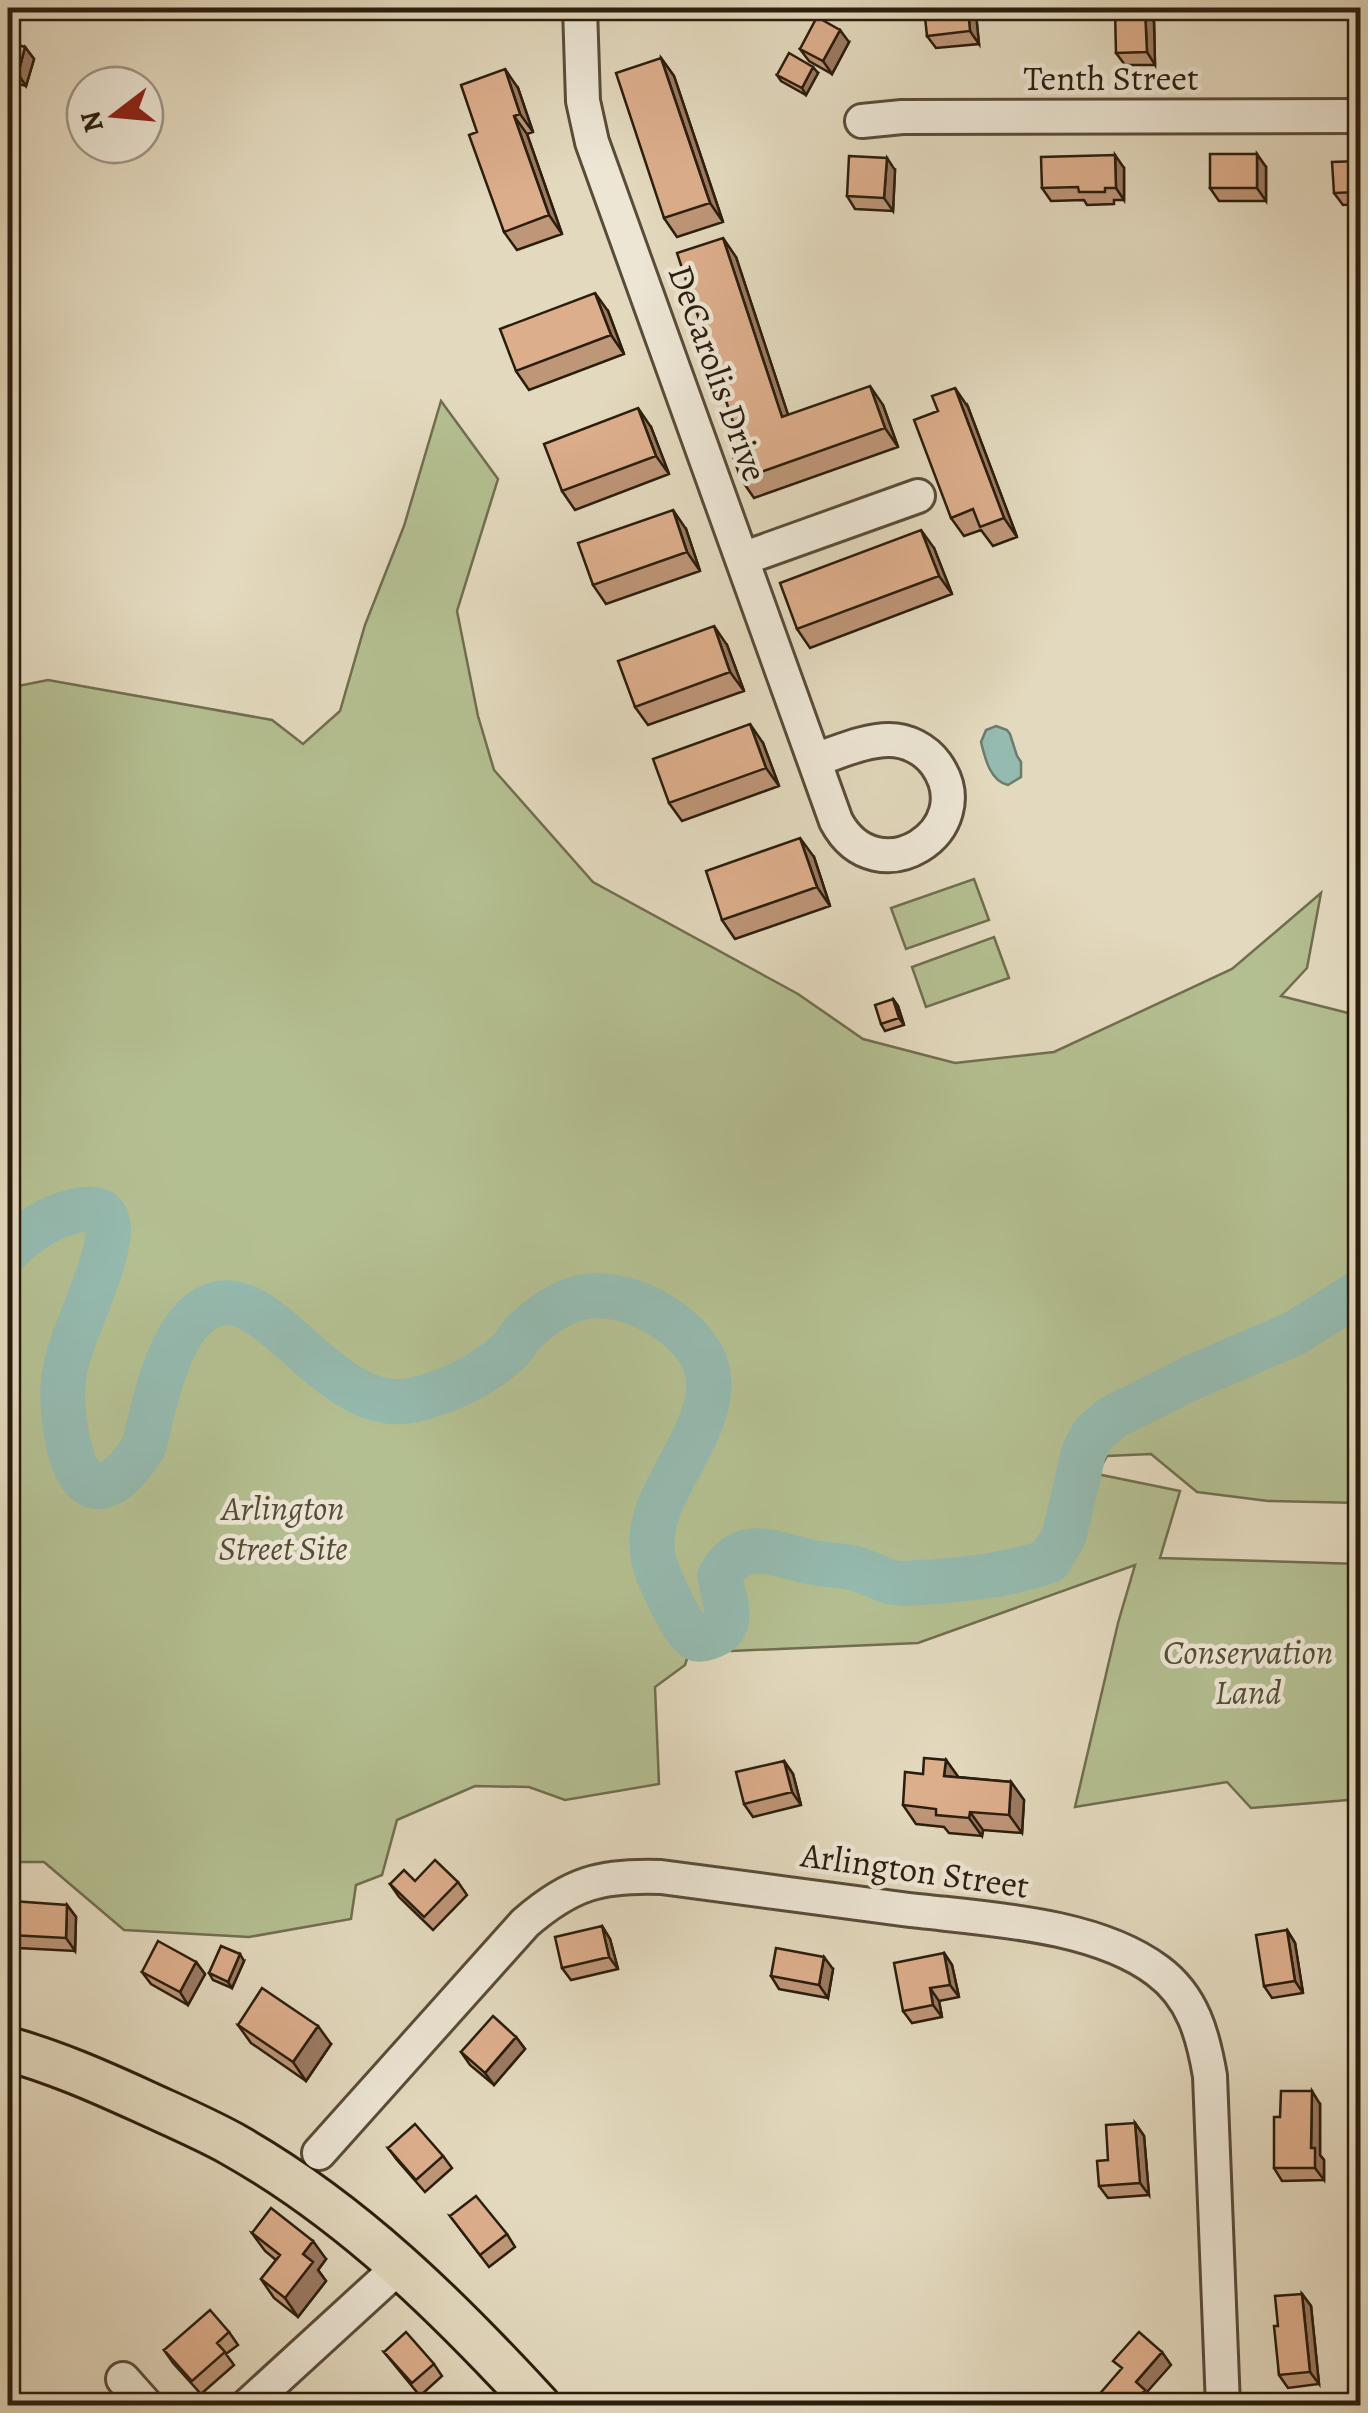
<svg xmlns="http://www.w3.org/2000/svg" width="1368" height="2413" font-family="Alegreya,serif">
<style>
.green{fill:#b4bf91;stroke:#706e4f;stroke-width:2.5}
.water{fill:#95baaf;stroke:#6b7b6e;stroke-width:2.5}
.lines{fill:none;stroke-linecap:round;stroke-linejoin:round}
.river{stroke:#95baaf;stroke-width:45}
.minor-casing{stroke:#594c39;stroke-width:38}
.major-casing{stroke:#2b1d0d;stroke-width:48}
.minor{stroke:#ede6d5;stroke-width:32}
.major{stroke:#e3d9be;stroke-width:42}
.wall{fill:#be9678;stroke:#2b1d0d;stroke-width:2.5}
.shaded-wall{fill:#9b7a62;stroke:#2b1d0d;stroke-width:2.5}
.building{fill:#ddae8c;stroke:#2b1d0d;stroke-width:2.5}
.labels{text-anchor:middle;stroke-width:9;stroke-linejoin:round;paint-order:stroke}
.street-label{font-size:35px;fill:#2b1d0d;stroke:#ede6d5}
.park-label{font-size:35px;font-style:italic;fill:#544e35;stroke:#ede6d5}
</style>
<rect width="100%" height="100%" fill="#e3d9be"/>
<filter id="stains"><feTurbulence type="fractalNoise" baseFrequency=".002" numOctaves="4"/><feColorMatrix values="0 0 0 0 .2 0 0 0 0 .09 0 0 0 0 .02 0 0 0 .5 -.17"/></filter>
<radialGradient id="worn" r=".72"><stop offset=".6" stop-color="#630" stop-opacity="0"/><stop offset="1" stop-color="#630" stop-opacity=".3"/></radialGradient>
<path class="green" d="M441 401 498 479 457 611 478 716 494 770 593 882 798 994 863 1039 955 1063 1054 1052 1232 969 1321 893 1307 968 1281 996 1360 1016V1503L1268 1501 1197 1492 1151 1454 1107 1456 1097 1474 1180 1491 1160 1558 1360 1564V1580L1354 1603 1360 1604V1799L1251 1808 1227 1782 1075 1807 1118 1623 1135 1565 918 1643 731 1651 695 1634 685 1665 655 1687 659 1784 565 1800 529 1787 475 1786 397 1820 382 1875 356 1885 351 1919 249 1937 124 1930 44 1862H16L8 1882V688L48 680 272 720 303 744 340 711 365 625 404 526Z
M974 879 989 920 906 949 891 908Z
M994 937 1009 978 926 1007 912 967Z"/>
<path class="water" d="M996 726 1007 730 1010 734 1017 756 1021 762V777L1008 785C990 781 985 758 981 742L986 730Z"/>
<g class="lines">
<path class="river" d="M8 1251C28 1230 50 1216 79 1210 89 1209 101 1207 106 1218 118 1239 81 1317 73 1342 68 1356 64 1371 63 1386 61 1414 71 1520 120 1476 130 1467 137 1458 144 1446 154 1405 170 1316 217 1304 274 1289 333 1418 413 1400 446 1393 483 1375 507 1353 515 1346 519 1336 526 1330 561 1298 591 1287 636 1303 659 1312 682 1328 696 1347 741 1406 654 1480 652 1538 652 1545 652 1554 654 1561 658 1576 684 1635 697 1639 703 1640 713 1636 718 1633 725 1628 727 1621 727 1613 727 1601 721 1588 720 1576 741 1536 773 1554 807 1561 823 1565 838 1565 853 1568 868 1571 882 1581 897 1583 906 1585 918 1582 928 1582 970 1579 1009 1575 1049 1561L1064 1536 1084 1451 1094 1433 1113 1417 1193 1377 1295 1333 1360 1292"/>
<g class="minor-casing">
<path id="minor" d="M580 8 583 101 592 142 836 821C877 898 983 830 936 764 925 749 907 740 889 740 864 740 837 753 814 760
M862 121 902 117 1360 116
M742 559 918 496
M319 2153 525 1923C571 1883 601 1875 661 1877 741 1888 822 1898 902 1909 981 1919 1093 1922 1158 1971 1193 1997 1203 2035 1210 2076L1223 2406
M123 2379 147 2406
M247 2406 401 2265"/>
</g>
<g class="major-casing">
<path id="major" d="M8 2049C55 2062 98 2081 142 2101 172 2115 203 2128 232 2144 351 2211 447 2306 539 2406"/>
</g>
<use href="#minor" class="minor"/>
<use href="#major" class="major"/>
</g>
<path class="wall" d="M968 8H971L976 14 979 44 936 48 927 36Z
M1154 22 1155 65H1125L1116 53Z
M8 42 25 47 34 59 26 86 8 81Z
M849 42 832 74 809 61 800 49Z
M661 58 674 76 723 222 677 237 664 218Z
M818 73 806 95 781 81 777 75Z
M518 88 533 132 527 134 562 234 517 250 504 232 477 132Z
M1360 161V204L1343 205 1334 193Z
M1266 167V201H1219L1210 188Z
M1124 168V200H1114V204L1087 205 1084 200 1051 201 1042 188Z
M895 170 893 211 855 209 847 196Z
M736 257 788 415 883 405 898 447 754 498 741 479 737 434Z
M608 311 624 354 529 390 516 371Z
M968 407 1017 537 993 546 981 530 964 536 951 518Z
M651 427 669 474 575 510 562 491Z
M686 529 700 571 606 604 593 585Z
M934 548 952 594 810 648 797 629Z
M727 645 744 691 648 725 635 707Z
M763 743 779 786 682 821 669 803Z
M814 857 830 906 735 939 722 920Z
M893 999 898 1006 904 1025 885 1031 881 1024Z
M946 1760 958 1777 1011 1782 1024 1800 1022 1833 983 1830 982 1836 949 1833 944 1827 916 1824 903 1805 923 1774Z
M784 1761 793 1774 801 1805 753 1817 744 1804Z
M415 1881 458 1882 467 1895 433 1930 399 1897 390 1884Z
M67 1905 76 1917 75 1951 18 1948 10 1935Z
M602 1926 610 1939 618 1969 571 1980 562 1968Z
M1287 1930 1295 1943 1303 1993 1272 1998 1264 1986Z
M944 1953 952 1965 959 1997 939 2001 942 2017 912 2023 903 2011Z
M244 1961 232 1988 213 1980 209 1973Z
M196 1962 205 1974 188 2005 151 1984 142 1972Z
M833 1969 828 1998 779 1989 771 1976Z
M238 2025 331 2044 306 2081 251 2043Z
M516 2037 525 2049 494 2085 470 2065 461 2052Z
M1320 2104V2155L1324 2160V2180L1282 2181 1274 2168 1280 2117Z
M1135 2123 1144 2136 1149 2195 1108 2198 1099 2186Z
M388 2148 443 2156 452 2168 425 2192 397 2160Z
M450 2216 507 2234 515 2247 489 2267Z
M252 2233 326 2259 318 2270 326 2281 298 2317 274 2298 261 2279 276 2260 265 2251Z
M1302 2294 1311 2306 1319 2384 1288 2388 1279 2375 1278 2326Z
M229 2332 238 2345 226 2354 234 2365 201 2394 173 2363 164 2350Z
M384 2352 434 2364 442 2376 420 2396Z"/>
<path class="shaded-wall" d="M968 8H971L976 14 979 44 970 31Z
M1145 9 1154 22 1155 65 1147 52Z
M840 30 849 42 832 74 823 61Z
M25 47 34 59 26 86 18 74Z
M661 58 674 76 723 222 710 203Z
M813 67 818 73 806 95 802 88Z
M505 69 518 88 533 132 520 114Z
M514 116 527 134 562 234 549 215Z
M1257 154 1266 167V201L1257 188Z
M1115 155 1124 168V200L1116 188Z
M887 158 895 170 893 211 884 198Z
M723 238 736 257 795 436 782 417Z
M595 293 608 311 624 354 611 335Z
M870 386 883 405 898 447 885 428Z
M955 388 968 407 1017 537 1004 518Z
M638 408 651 427 669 474 656 456Z
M673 510 686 529 700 571 687 552Z
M921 530 934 548 952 594 939 576Z
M714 626 727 645 744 691 730 672Z
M750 724 763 743 779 786 766 768Z
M800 838 814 857 830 906 817 887Z
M893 999 898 1006 904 1025 899 1018Z
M946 1760 959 1778 944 1776Z
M784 1761 793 1774 801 1805 792 1792Z
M1011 1782 1024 1800 1022 1833 1009 1815Z
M970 1812 983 1830 982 1836 969 1818Z
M67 1905 76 1917 75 1951 66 1938Z
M602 1926 610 1939 618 1969 609 1957Z
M1287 1930 1295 1943 1303 1993 1295 1981Z
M944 1953 952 1965 959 1997 950 1985Z
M240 1954 244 1961 232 1988 228 1982Z
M824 1957 833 1969 828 1998 819 1985Z
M196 1962 205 1974 188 2005 180 1992Z
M930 1988 939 2001 942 2017 933 2005Z
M318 2026 331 2044 306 2081 293 2062Z
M516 2037 525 2049 494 2085 485 2073Z
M1312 2091 1320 2104V2155L1324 2160V2180L1315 2168 1311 2148Z
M1135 2123 1144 2136 1149 2195 1140 2183Z
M313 2241 326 2259 318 2270 326 2281 298 2317 285 2298 303 2254Z
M1302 2294 1311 2306 1319 2384 1310 2372Z
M1162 2352 1171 2365 1147 2392 1154 2402 1151 2406H1132L1136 2382Z"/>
<path class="building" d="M924 8H968L970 31 927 36Z
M1145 9 1147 52 1116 53 1115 10Z
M817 17 840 30 823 61 800 49Z
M8 42 25 47 18 74 8 71Z
M789 53 813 67 802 88 777 75Z
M661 58 710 203 664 218 616 73Z
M505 69 520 114 514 116 549 215 504 232 469 135 477 132 461 85Z
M1210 154H1257V188H1210Z
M1115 155 1116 188H1105V192H1079L1078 187 1042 188 1041 157Z
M849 156 887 158 884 198 847 196Z
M1360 161V192L1334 193 1332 162Z
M723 238 782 417 870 386 885 428 741 479 726 437 737 434 677 253Z
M595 293 611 335 516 371 500 329Z
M955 388 1004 518 980 527 973 509 951 518 914 420 938 411 932 396Z
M638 408 656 456 562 491 544 444Z
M673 510 687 552 593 585 578 543Z
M921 530 939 576 797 629 780 583Z
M714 626 730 672 635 707 618 661Z
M750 724 766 768 669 803 653 759Z
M800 838 817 887 722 920 706 871Z
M893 999 899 1018 881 1024 875 1005Z
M924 1758 946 1760 944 1776 1011 1782 1009 1815 970 1812 969 1818 936 1815V1809L903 1805 905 1772 923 1774Z
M784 1761 792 1792 744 1804 736 1772Z
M435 1860 458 1882 424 1917 390 1884 404 1870 415 1881Z
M12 1901 67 1905 66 1938 10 1935Z
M602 1926 609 1957 562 1968 555 1937Z
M1287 1930 1295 1981 1264 1986 1256 1935Z
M158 1941 196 1962 180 1992 142 1972Z
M221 1946 240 1954 228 1982 209 1973Z
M776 1948 824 1957 819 1985 771 1976Z
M944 1953 950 1985 930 1988 933 2005 903 2011 894 1963Z
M262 1988 318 2026 293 2062 238 2025Z
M493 2016 516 2037 485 2073 461 2052Z
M1281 2091H1312L1311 2148H1315V2168H1274V2117H1280Z
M1135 2123 1140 2183 1099 2186 1097 2161 1108 2160 1106 2125Z
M415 2124 443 2156 416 2180 388 2148Z
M476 2196 507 2234 480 2255 450 2216Z
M271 2208 313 2241 303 2254 313 2262 285 2298 261 2279 280 2255 252 2233Z
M1302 2294 1310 2372 1279 2375 1274 2326H1278L1275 2296Z
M210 2310 229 2332 217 2343 225 2352 192 2381 164 2350Z
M406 2332 434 2364 412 2383 384 2352Z
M1139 2332 1162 2352 1136 2382 1145 2390 1132 2406H1094L1091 2404 1122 2368 1113 2361Z
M1036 2395 1039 2406H996Z
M990 2396 992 2406H966V2403Z"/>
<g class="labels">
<g class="street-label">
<text x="1111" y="90">Tenth Street</text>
<text transform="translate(718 373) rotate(70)" y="12">DeCarolis Drive</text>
<text transform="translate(915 1870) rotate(8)" y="12">Arlington Street</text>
</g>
<g class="park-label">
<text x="283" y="1520">Arlington<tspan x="283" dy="40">Street Site</tspan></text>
<text x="1248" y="1664">Conservation<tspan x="1248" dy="40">Land</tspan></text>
</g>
</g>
<rect width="1368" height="2413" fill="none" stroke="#e3d9be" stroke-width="40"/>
<rect x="10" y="10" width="1348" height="2393" fill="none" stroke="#2b1d0d" stroke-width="5"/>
<rect x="20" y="20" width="1328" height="2373" fill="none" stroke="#2b1d0d" stroke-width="2.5"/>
<g transform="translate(115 115) rotate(254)"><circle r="48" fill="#ede6d5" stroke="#9f9685" stroke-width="2.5"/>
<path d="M0-8L18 38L0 25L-18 38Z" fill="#8f2418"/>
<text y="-15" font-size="28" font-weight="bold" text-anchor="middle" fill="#2b1d0d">N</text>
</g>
<rect width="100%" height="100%" filter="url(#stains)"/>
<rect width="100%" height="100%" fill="url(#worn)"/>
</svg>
